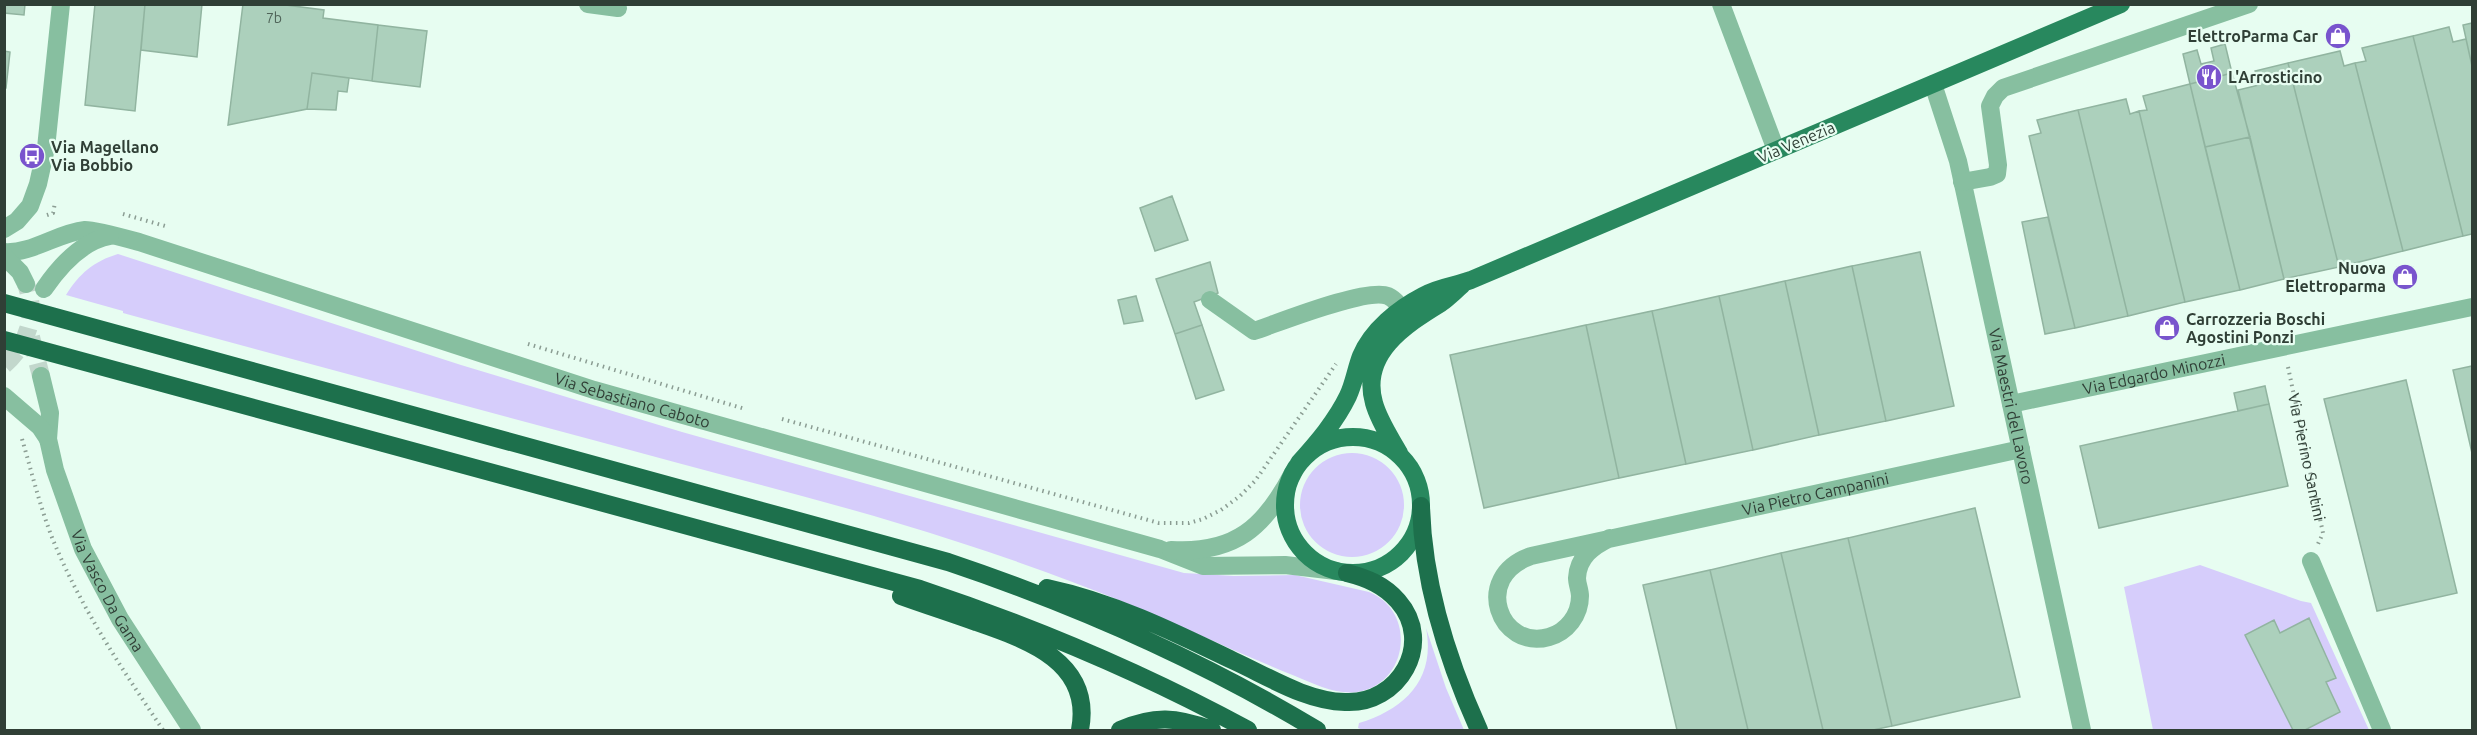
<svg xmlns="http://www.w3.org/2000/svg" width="2477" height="735" font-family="Ubuntu,sans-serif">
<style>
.green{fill:#d6cdfb}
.building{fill:#acd0bc;stroke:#91b4a0;stroke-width:1.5}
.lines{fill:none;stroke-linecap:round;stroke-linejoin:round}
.minor-tunnel{stroke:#c2d7cc;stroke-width:18;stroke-dasharray:18 9;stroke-linecap:butt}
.path{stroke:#8b9d93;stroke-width:4;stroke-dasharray:1.5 4.5;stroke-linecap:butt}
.minor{stroke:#87bfa0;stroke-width:18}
.major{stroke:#28885e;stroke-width:18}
.highway{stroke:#1d704c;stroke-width:18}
.labels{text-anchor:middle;stroke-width:4.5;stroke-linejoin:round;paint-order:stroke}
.number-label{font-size:14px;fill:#4f6358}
.poi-label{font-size:16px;font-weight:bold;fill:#303f36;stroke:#e7fdf1;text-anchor:start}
.street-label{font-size:16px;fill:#303f36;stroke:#e7fdf1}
</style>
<rect width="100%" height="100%" fill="#e7fdf1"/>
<path class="green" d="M118 254 461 365 682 432 1184 573 1234 576 1295 575 1369 592C1417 611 1409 684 1357 692 1337 695 1314 684 1295 676 1240 654 1186 628 1131 605 1073 581 1014 560 955 541 864 511 771 488 678 463 493 413 308 364 123 313V311L66 295C79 274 94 261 118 254Z
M1300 505a52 52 0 1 1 104 0a52 52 0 1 1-104 0Z
M2200 565 2301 601 2311 603 2369 730H2153L2124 587Z
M1426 628 1446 688 1464 730H1363L1358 728 1359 723C1405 709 1436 679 1426 628Z"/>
<path class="building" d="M4 4H25L24 15 4 13Z
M95 4H145L135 111 85 105Z
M145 4H202L197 57 141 50Z
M243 4H278L324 10 323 18 378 25 372 81 312 73 307 109 228 125Z
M2472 23V66L2463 25Z
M378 25 427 31 420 87 372 81Z
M2449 27 2453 42 2466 39 2472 66V234L2463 236 2413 36Z
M2413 36 2463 236 2403 251 2355 63 2366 61 2362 48Z
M2225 44 2232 73 2190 84 2183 54 2197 50 2201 64 2214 61 2211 48Z
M4 51 10 52 6 88H4Z
M2340 51 2344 66 2355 63 2403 251 2339 267 2288 63Z
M2288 63 2339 267 2284 279 2238 90 2259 85 2255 71Z
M312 73 349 78 347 92 338 91 336 110 307 109Z
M2232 73 2250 137 2205 147 2190 84Z
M2190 84 2240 290 2185 302 2139 111 2147 110 2143 96Z
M2126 99 2130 114 2139 111 2185 302 2128 316 2078 110Z
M2078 110 2128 316 2075 328 2029 136 2041 133 2037 120Z
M2250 137 2284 279 2240 290 2205 147Z
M1172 196 1188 240 1155 251 1140 208Z
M2048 217 2075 328 2045 334 2022 222Z
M1920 252 1954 406 1886 421 1852 266Z
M1210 262 1218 293 1194 302 1202 325 1175 334 1156 279Z
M1852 266 1886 421 1819 435 1785 281Z
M1785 281 1819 435 1753 450 1719 296Z
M1136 296 1143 321 1124 324 1118 300Z
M1719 296 1753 450 1686 464 1652 311Z
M1652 311 1686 464 1619 478 1586 325Z
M1202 325 1224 390 1196 399 1175 334Z
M1586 325 1619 478 1484 508 1450 355Z
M2472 366V453L2453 370Z
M2406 380 2457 593 2377 611 2324 399Z
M2265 386 2269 404 2238 411 2234 393Z
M2269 404 2288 486 2099 528 2080 446Z
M1975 508 2020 697 1892 726 1848 538Z
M1848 538 1892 726 1873 730H1823L1781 553Z
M1781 553 1823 730H1748L1710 570Z
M1710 570 1748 730H1677L1643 585Z
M2309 618 2336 678 2326 682 2340 712 2305 730H2293L2245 635 2274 620 2280 633Z"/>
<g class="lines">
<path class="minor-tunnel" d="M31 337 41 376
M4 365C29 343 37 315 26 284"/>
<g class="path">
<path d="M123 214 165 226"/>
<path d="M47 215 53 213 55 203"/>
<path d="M528 344 745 409"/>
<path id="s1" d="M2288 367 2323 533 2318 544"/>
<path d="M782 419 1159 523H1189L1203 519 1221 510 1240 496 1255 481 1336 364"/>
<path d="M22 439C32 473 40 507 53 540 81 608 122 669 163 730"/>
</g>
<g class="minor">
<path d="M588 4 618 8"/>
<path d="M1721 4 1776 150"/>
<path id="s2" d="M1933 84 1958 161 2082 730"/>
<path d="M1962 182 1990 177 1997 174 1998 165 1990 106 1995 96 2003 88 2249 4"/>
<path d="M4 229 17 221 30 206 38 184 46 148 61 4"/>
<path id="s3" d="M4 252C32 254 57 233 85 230 94 230 128 239 139 242L594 390 1160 549 1203 566 1285 565 1336 571"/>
<path d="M4 256 20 272 26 284"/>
<path d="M44 289C59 267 82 241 110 236"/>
<path d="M1210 300 1254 331C1278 323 1367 287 1388 296 1397 300 1404 312 1410 320"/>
<path id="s4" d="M41 376 50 413 48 439 55 470 83 549 120 619 192 730"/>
<path d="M4 396 40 427 48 439"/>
<path id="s5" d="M2011 404 2472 307"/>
<path id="s6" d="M1610 538C1593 546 1578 557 1577 578 1577 584 1580 590 1580 596 1580 615 1567 632 1549 637 1500 651 1471 577 1531 556L2021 449"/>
<path d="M1171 550C1235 554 1265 527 1293 473"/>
<path d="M2311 561 2382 730"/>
</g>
<path class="major" d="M1285 505a68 68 0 1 1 136 0a68 68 0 1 1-136 0Z
M1399 453C1390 437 1379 421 1374 403 1360 354 1405 325 1441 303 1448 298 1455 291 1462 285
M1299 463C1317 443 1336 421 1348 396 1354 383 1356 369 1361 356 1372 330 1398 309 1423 296 1438 287 1455 286 1471 280L2121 4"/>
<path class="highway" d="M4 303 948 562C1076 605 1201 660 1317 730
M4 340 920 589C1034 627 1143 673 1248 730
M1421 506C1423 584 1447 659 1479 730
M1047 588C1113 602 1174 632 1234 661 1269 677 1306 701 1345 702 1399 705 1435 643 1398 601 1384 585 1367 578 1347 573
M901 596C926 605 951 613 976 622 1028 640 1093 662 1080 730
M1120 730C1155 715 1176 717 1212 730"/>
</g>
<defs>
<g id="shop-disc" transform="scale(1.35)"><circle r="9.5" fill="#7954cd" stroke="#e7fdf1"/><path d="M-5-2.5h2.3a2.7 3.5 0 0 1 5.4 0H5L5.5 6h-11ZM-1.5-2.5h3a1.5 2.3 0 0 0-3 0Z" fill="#fff"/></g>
<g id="restaurant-disc" transform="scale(1.35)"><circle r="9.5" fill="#7954cd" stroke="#e7fdf1"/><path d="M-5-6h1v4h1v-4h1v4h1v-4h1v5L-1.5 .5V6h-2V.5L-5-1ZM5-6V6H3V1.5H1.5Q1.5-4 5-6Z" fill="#fff"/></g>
<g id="bus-disc" transform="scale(1.35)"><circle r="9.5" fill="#7954cd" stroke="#e7fdf1"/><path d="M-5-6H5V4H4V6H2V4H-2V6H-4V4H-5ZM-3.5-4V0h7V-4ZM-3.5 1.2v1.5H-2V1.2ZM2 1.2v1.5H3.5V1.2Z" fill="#fff"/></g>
</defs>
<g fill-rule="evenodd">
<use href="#shop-disc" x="2338" y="36"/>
<use href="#restaurant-disc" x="2209" y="77"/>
<use href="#bus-disc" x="32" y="156"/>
<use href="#shop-disc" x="2405" y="277"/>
<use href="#shop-disc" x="2167" y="328"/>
</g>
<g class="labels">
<g class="number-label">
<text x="274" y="23">7b</text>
</g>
<g class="poi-label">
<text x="2318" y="42" text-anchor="end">ElettroParma Car</text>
<text x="2228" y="83">L'Arrosticino</text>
<text x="51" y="153">Via Magellano<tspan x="51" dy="18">Via Bobbio</tspan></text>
<text x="2386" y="274" text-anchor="end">Nuova<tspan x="2386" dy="18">Elettroparma</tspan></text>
<text x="2186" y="325">Carrozzeria Boschi<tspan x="2186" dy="18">Agostini Ponzi</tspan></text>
</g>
<g class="street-label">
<text transform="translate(1796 142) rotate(-23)" y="6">Via Venezia</text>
<text dy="6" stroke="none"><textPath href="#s5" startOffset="146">Via Edgardo Minozzi</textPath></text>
<text dy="6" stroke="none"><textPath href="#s3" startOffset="658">Via Sebastiano Caboto</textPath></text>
<text dy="6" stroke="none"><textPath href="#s2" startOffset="332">Via Maestri del Lavoro</textPath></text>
<text dy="6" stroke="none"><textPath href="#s1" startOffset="92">Via Pierino Santini</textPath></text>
<text dy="6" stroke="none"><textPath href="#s6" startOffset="552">Via Pietro Campanini</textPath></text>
<text dy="6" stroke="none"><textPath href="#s4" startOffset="228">Via Vasco Da Gama</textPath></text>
</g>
</g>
<rect width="2477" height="735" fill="none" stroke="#303f36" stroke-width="12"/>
</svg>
